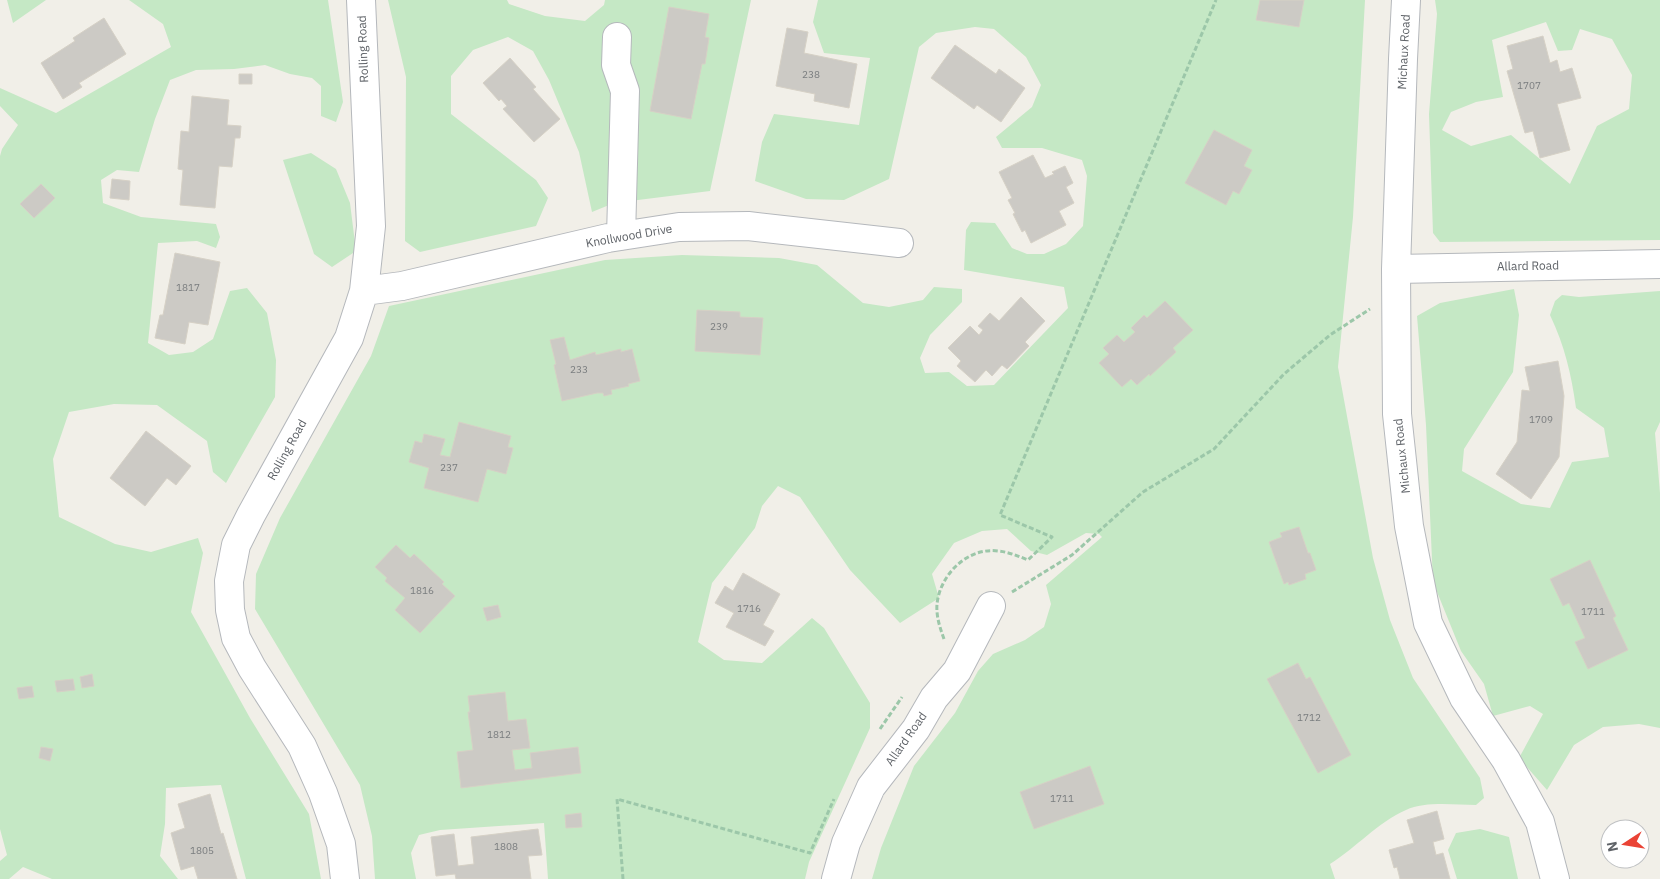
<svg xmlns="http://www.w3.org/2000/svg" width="1660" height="879" font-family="'IBM Plex Sans',sans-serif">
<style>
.green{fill:#c5e8c5;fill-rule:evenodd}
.building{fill:#cccac5;stroke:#d6d1c6}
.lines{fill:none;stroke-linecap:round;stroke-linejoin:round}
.minor-casing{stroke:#b5b8bc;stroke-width:30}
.path{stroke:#9cc7a9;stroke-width:3;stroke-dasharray:5 2.5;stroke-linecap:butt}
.minor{stroke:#fff;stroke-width:28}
.labels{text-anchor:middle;stroke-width:4;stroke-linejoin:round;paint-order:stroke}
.number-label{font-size:10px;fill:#7a7d7f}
.street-label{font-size:12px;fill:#5f6368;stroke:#fff}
</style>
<rect width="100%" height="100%" fill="#f1efe8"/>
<path class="green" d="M7 0H46L13 23Z
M129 0H328L343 102 336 122 321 116V86L312 78 290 74 265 65 234 69 196 70 170 80 155 119 139 172 117 170 101 180 103 203 141 217 216 224 220 237 216 248 197 241 158 243 148 343 169 355 193 352 213 339 230 291 247 288 267 313 276 360 275 397 226 483 213 472 207 441 157 405 114 404 69 412 53 459 59 517 115 544 151 552 198 538 203 553 191 612 250 718 309 814 321 879H246L221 785 166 788 165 824 160 856 178 879H52L23 867 9 879H0V861L7 855 0 829V156L2 149 18 125 0 106V88L56 113 171 47 163 24Z
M388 0H507L509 4 545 16 585 21 604 5 605 0H751L710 191 614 203 592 212 579 152 549 80 533 51 508 37 473 50 451 76V114L536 180 548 198 536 226 420 252 405 241 406 77Z
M818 0H1365L1353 217 1338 367 1373 558 1390 620 1413 678 1480 778 1484 798 1476 805C1455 805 1425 801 1406 810 1377 823 1357 847 1330 864L1335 879H872L881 848 914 766 955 713 978 671 993 654 1025 640 1044 627 1051 604 1046 585 1102 537 1099 534 1086 533 1047 555 1031 551 1007 529 982 531 954 543 932 574 939 598 900 623 850 570 800 497 778 486 762 506 755 528 712 583 698 642 724 660 762 663 812 618 824 628 870 703V728L809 862 805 879H548L544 823 440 830 419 835 411 853 416 879H375L372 836 360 785 255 609 256 574 280 518 371 356 389 306 605 260 682 255 779 258 817 265 863 303 889 307 923 300 934 287 962 289V302L930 335 920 358 925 373 949 372 967 386 994 385 1068 308 1064 287 964 270 966 230 971 222 995 223 1012 248 1027 254H1044L1066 244 1083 226 1087 176 1082 160 1042 148H1002L996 137 1032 107 1041 85 1026 57 994 29 975 27 936 33 919 47 889 179 844 200 806 199 755 181 762 142 774 114 859 125 870 58 824 53 813 22Z
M1435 0H1660V240L1440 242 1433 233 1429 114 1437 14ZM1546 22 1558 51 1572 50 1580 29 1612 39 1632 75 1629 109 1597 126 1570 184 1511 135 1471 146 1442 130 1451 112 1476 102 1503 97 1492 40Z
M311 153 336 169 350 203 356 251 332 267 314 254 283 160Z
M1514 289 1519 315 1513 372 1464 449 1462 471 1521 504 1550 508 1572 462 1609 457 1604 428 1576 408C1571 373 1565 347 1550 315L1555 301 1562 295 1579 297 1660 291V422L1655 433 1660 493V728L1639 724 1603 727 1574 745 1547 790 1519 758 1543 714 1530 706 1493 716 1484 684 1461 651 1433 582 1426 425 1417 316 1440 303Z
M1480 829 1509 837 1518 879H1457L1448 850 1456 833Z"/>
<path class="building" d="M1260 0H1304L1299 27 1256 20Z
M669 7 709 14 705 37 709 38 705 64H702L691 119 650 111Z
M104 18 126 54 79 83 82 87 63 99 41 63 75 41 73 38Z
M787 28 808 32 804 53 857 64 849 108 814 101 815 94 776 86Z
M1543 36 1550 63 1557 60 1560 72 1572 68 1581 98 1557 104 1570 150 1540 158 1533 131 1525 133 1507 71 1513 69 1507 46Z
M955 45 996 74 999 69 1025 88 1001 122 977 105 974 109 931 78Z
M510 58 536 87 533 89 560 119 534 142 503 109 507 106 501 99 499 101 483 83Z
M239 74H252V84H239Z
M192 96 229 100 227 125 241 126 240 138H235L232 167 219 166 215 208 180 205 183 170 178 169 181 131 189 132Z
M1214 130 1252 150 1244 166 1252 170 1239 194 1233 191 1226 205 1185 183Z
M1033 155 1045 178 1054 174 1052 172 1065 166 1073 183 1066 187 1074 203 1059 211 1066 225 1031 243 1025 230 1022 232 1013 214 1015 213 1008 200 1012 198 999 172Z
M112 179 130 181 129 200 110 198Z
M41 184 55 198 34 218 20 204Z
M175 253 220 262 208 325 189 322 185 344 155 338 160 315H163Z
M1021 297 1045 321 1025 342 1029 346 1007 369 1002 365 992 376 986 370 975 382 957 366 961 361 948 348 970 326 979 335 983 330 978 326 990 313 999 321Z
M1165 301 1193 330 1173 348 1176 352 1150 376 1149 374 1137 385 1131 379 1122 387 1099 363 1109 354 1103 348 1117 335 1124 342 1135 332 1131 328 1144 315 1147 318Z
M697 310 740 312V317L763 318 760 355 695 351Z
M564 337 570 360 595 352 596 355 621 349V352L632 349 640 381 628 384 629 386 611 390 612 394 604 396 603 393H597L562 401 554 365 556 364 550 340Z
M1558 361 1564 396 1559 457 1531 499 1496 474 1517 442 1522 390 1530 391 1525 367Z
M459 422 511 436 508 447 513 448 506 474 487 469 478 502 424 488 429 468 409 462 415 441 422 443 424 434 445 439 440 455 450 457Z
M146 431 191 466 176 485 167 478 145 506 110 478Z
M1299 527 1308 553H1310L1316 570 1305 574 1306 579 1289 585 1288 582 1284 584 1269 542 1282 537 1280 533Z
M396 545 410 558 414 554 444 582 442 584 455 596 420 633 395 610 405 598 385 581 387 578 375 567Z
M1590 560 1616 616 1613 618 1628 650 1588 669 1575 642 1585 638 1569 603 1563 606 1550 579Z
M743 573 780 594 763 625 774 631 765 646 726 627 734 613 715 603 725 586 733 591Z
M498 605 501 617 487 621 483 608Z
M1298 663 1306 679 1310 677 1351 755 1318 773 1267 679Z
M92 674 94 686 82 688 80 677Z
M73 679 75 690 57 692 55 681Z
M32 686 34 697 19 699 17 688Z
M505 692 508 721 526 719 530 748 512 750 515 770 532 768 530 753 578 747 581 773 461 788 457 752 473 750 468 712H470L468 696Z
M41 747 53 749 50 761 39 758Z
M1090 766 1104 804 1034 829 1020 792Z
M210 794 221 834 223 833 237 879H198L194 866 181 870 171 833 185 828 178 804Z
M1437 811 1444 839 1433 842 1436 855 1443 853 1450 879H1400L1397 867 1394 868 1389 850 1414 843 1407 820Z
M581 813 582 827 566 828 565 815Z
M538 829 542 855 528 856 531 879H456L455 874 436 876 431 837 454 834 458 866 474 864 471 837Z"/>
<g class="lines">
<g class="minor-casing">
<path id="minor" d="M1406 0 1403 59 1396 269 1397 414 1409 526 1428 623 1464 698 1506 760 1540 822 1555 879
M617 37 616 65 625 91 621 236
M1396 269 1660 264
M364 291 402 286 608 238 679 227 748 226 899 243
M345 879 341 844 323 793 302 746 252 668 236 638 230 610 229 581 236 545 251 515 349 338 364 291 371 226 361 0
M836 879 846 843 871 787 916 729 934 698 957 671 991 606"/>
</g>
<path class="path" d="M1012 592 1072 555 1143 492 1214 449 1284 374 1330 335 1370 309
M944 639C940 628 936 616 937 604 940 575 967 547 998 551 1009 552 1018 556 1028 560L1052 537 1000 515 1216 0
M880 729 902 697
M623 879 617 799 810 853 834 799"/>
<use href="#minor" class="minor"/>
</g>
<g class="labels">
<g class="number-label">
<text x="811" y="78">238</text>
<text x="1529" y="89">1707</text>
<text x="188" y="291">1817</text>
<text x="719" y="330">239</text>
<text x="579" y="373">233</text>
<text x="1541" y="423">1709</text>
<text x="449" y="471">237</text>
<text x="422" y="594">1816</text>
<text x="749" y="612">1716</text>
<text x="1593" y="615">1711</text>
<text x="1309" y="721">1712</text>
<text x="499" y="738">1812</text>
<text x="1062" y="802">1711</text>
<text x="506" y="850">1808</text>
<text x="202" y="854">1805</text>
</g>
<g class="street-label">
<text transform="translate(363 49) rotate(-92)" y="4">Rolling Road</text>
<text transform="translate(1404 52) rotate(-87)" y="4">Michaux Road</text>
<text transform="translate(629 236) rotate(-10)" y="4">Knollwood Drive</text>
<text transform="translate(1528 266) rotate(-1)" y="4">Allard Road</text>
<text transform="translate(287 450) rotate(-61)" y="4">Rolling Road</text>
<text transform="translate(1402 456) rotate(-96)" y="4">Michaux Road</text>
<text transform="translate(906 739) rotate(-55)" y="4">Allard Road</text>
</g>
</g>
<g transform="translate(1625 844) rotate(258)"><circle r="24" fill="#ffffff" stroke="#bfc1c3"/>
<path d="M0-4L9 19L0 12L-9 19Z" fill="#ea4335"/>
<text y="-8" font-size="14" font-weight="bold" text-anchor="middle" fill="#5f6368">N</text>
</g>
</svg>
